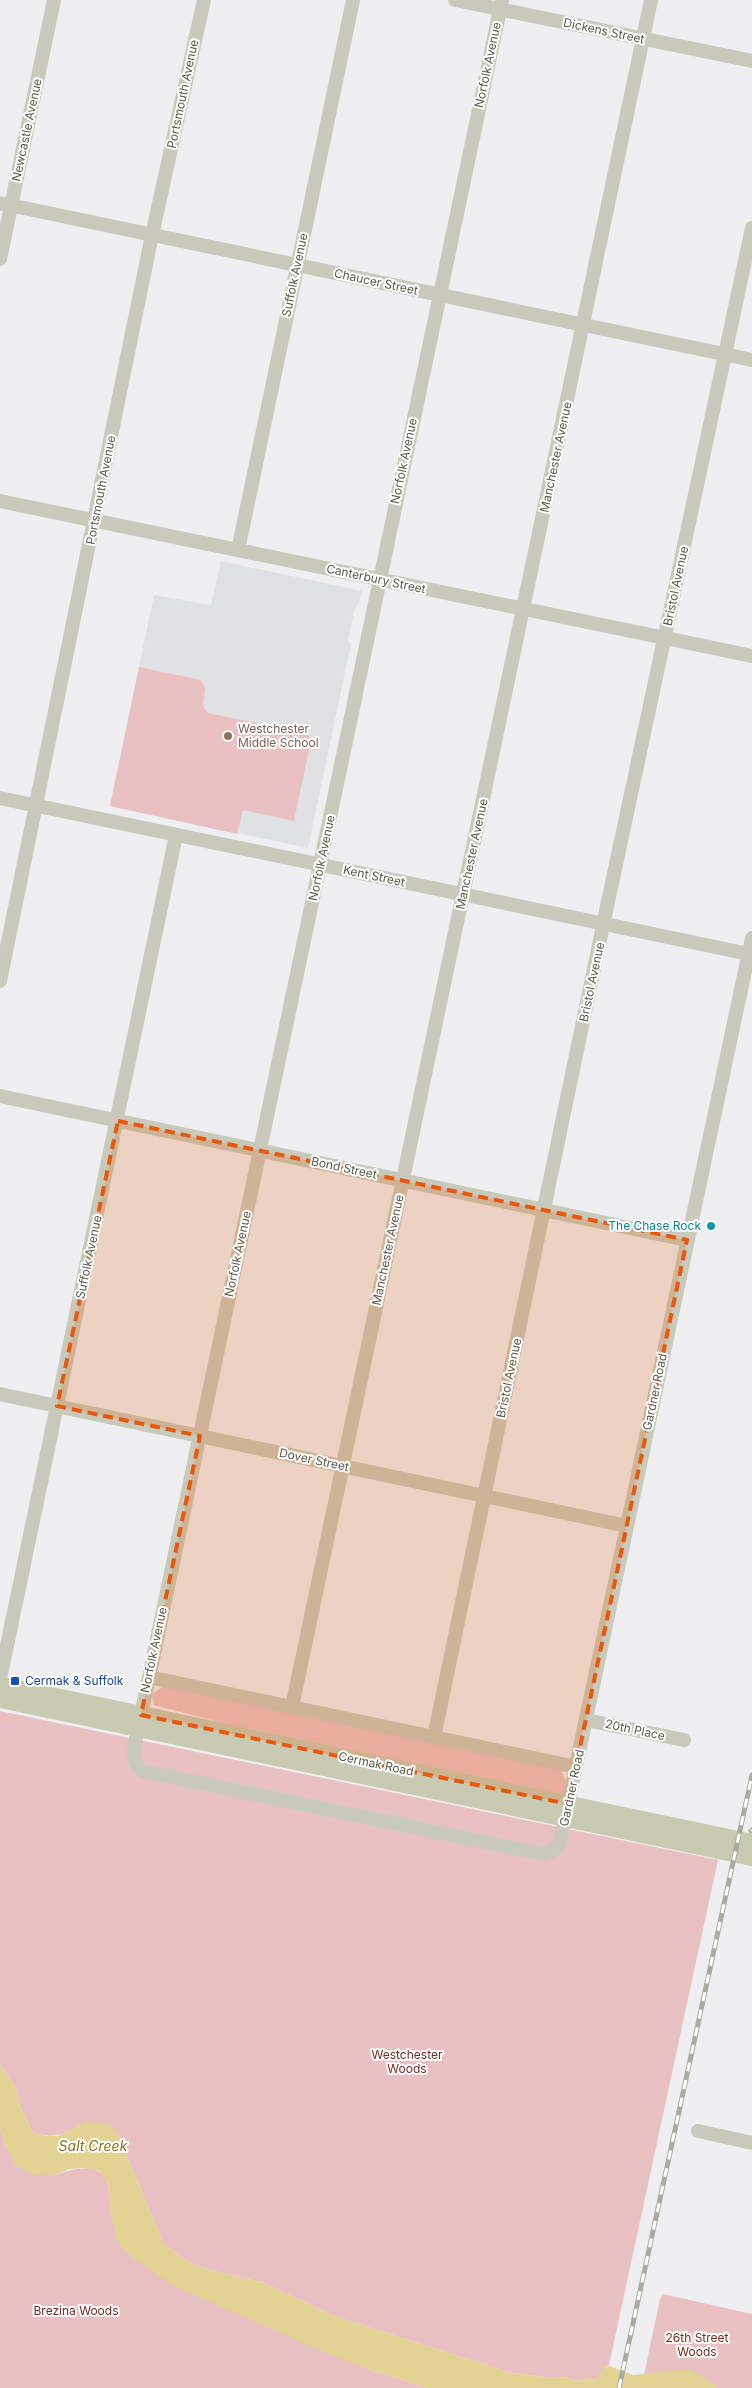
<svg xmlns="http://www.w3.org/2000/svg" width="752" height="2388" font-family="Inter,sans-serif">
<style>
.education{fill:#e0e1e2}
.green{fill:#eac1c2}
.water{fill:#e2d393}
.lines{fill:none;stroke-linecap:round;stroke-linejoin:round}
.minor{stroke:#c9cabb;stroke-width:14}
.major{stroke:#c8cab1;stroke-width:18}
.rail-casing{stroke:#aaaba2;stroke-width:5}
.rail{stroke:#fff;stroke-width:3;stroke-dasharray:9;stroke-linecap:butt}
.marked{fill:#e8590c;fill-opacity:0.2;stroke:#e8590c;stroke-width:4;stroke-dasharray:10 6;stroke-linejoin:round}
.education-dot{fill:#8d6e63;stroke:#fff;stroke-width:2}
.culture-dot{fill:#0f9aa8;stroke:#fff;stroke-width:2}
.transit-dot{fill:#1a4fb4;stroke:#fff;stroke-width:2}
.labels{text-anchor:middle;stroke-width:4;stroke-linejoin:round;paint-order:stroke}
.street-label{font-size:12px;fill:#595a49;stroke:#fff}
.education-label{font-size:12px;fill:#785e54;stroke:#fff;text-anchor:start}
.culture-label{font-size:12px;fill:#0d838f;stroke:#fff;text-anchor:end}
.transit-label{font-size:12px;fill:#164399;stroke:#fff;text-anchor:start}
.park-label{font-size:12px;fill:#742921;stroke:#fff}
.water-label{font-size:14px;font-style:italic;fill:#85711a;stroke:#fff}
</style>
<rect width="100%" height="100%" fill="#efeff1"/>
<path class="education" d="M221 561 362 591 359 603 355 608 348 640 351 644 308 848 110 806 154 595 211 605Z"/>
<path class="green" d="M139 667 201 680 205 687 203 706 208 713 308 734 311 740 294 821 243 810 237 834 110 806Z
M169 1686 561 1770 566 1781 564 1795 223 1723 154 1705 152 1694 162 1687Z
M0 1711 718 1860 609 2365 605 2367 597 2379 576 2381 566 2377 552 2378 511 2373 337 2317 264 2283 206 2269 185 2260 163 2243 118 2135 88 2121C66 2132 57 2141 32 2132L20 2107 16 2089 0 2065Z
M0 2128 6 2147 55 2175C71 2169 102 2161 108 2184 110 2194 110 2206 111 2216L249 2318 368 2369 428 2388H0Z
M663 2294 752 2314V2388H643L646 2374 644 2375 660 2299Z"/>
<path class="water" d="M0 2065 16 2089 20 2107 32 2132 45 2136H58L88 2121 111 2125 118 2135 163 2243 185 2260 206 2269 264 2283 337 2317 511 2373 552 2378 566 2377 576 2381 597 2379 605 2367 609 2366 633 2375 690 2369 719 2388H428L368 2369 327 2353 174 2286 128 2254 117 2240 111 2216 108 2182 99 2171 84 2168 69 2169 55 2175 32 2174 16 2165 6 2147 0 2128Z"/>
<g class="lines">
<path class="minor" d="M455 0 752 61
M0 203 752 360
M0 259 54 0
M0 501 752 656
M238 550 353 0
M0 798 749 954
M0 981 152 235 204 0
M0 1096 687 1240
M0 1394 627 1526
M149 1677 576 1767
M0 1679 176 835
M292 1707 651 0
M141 1715 502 0
M586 1720 684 1740
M138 1728C135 1744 128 1760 142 1771L542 1854 552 1851 559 1846 752 938
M434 1737 606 911 752 228
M698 2131 752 2143"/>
<path class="major" d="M0 1690 8 1687 752 1843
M0 1694 5 1700 752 1857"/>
<g class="rail-casing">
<path id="rail" d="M751 1831 752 1830
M619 2388 752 1775"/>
</g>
<use href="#rail" class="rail"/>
</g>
<path class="marked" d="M118 1121 687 1240 568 1804 141 1715 200 1436 57 1406Z"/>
<circle class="education-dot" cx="228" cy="736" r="5"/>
<circle class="culture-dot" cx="711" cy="1226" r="5"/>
<rect class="transit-dot" x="10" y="1676" width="10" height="10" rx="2.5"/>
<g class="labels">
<g class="street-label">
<text transform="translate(604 31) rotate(12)" y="4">Dickens Street</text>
<text transform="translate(488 65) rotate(-78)" y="4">Norfolk Avenue</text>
<text transform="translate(183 94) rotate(-78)" y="4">Portsmouth Avenue</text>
<text transform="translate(27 130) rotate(-78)" y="4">Newcastle Avenue</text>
<text transform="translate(295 275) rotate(-78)" y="4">Suffolk Avenue</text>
<text transform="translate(376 282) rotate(12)" y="4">Chaucer Street</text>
<text transform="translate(556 457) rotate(-78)" y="4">Manchester Avenue</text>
<text transform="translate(404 461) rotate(-78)" y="4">Norfolk Avenue</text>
<text transform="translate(101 490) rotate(-79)" y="4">Portsmouth Avenue</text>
<text transform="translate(376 579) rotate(12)" y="4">Canterbury Street</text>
<text transform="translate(676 586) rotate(-78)" y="4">Bristol Avenue</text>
<text transform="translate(472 854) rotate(-78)" y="4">Manchester Avenue</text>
<text transform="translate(322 858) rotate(-78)" y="4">Norfolk Avenue</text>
<text transform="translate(374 876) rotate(12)" y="4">Kent Street</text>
<text transform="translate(592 982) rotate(-78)" y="4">Bristol Avenue</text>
<text transform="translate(344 1168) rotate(12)" y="4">Bond Street</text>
<text transform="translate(388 1250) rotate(-78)" y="4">Manchester Avenue</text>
<text transform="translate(238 1254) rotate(-78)" y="4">Norfolk Avenue</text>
<text transform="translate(89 1257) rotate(-78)" y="4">Suffolk Avenue</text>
<text transform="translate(509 1378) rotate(-78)" y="4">Bristol Avenue</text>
<text transform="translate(655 1392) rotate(-78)" y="4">Gardner Road</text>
<text transform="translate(314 1460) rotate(12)" y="4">Dover Street</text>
<text transform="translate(154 1650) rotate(-78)" y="4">Norfolk Avenue</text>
<text transform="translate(635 1730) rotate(12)" y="4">20th Place</text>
<text transform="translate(376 1764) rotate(12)" y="4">Cermak Road</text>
<text transform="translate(572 1788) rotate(-78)" y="4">Gardner Road</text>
</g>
<g class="education-label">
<text x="238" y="733">Westchester<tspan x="238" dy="14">Middle School</tspan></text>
</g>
<g class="culture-label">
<text x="701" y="1230">The Chase Rock</text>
</g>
<g class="transit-label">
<text x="25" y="1685">Cermak &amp; Suffolk</text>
</g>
<g class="park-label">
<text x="407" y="2059">Westchester<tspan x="407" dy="14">Woods</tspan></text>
<text x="76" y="2315">Brezina Woods</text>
<text x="697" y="2342">26th Street<tspan x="697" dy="14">Woods</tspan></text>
</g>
<g class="water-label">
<text x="93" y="2151">Salt Creek</text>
</g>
</g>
</svg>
